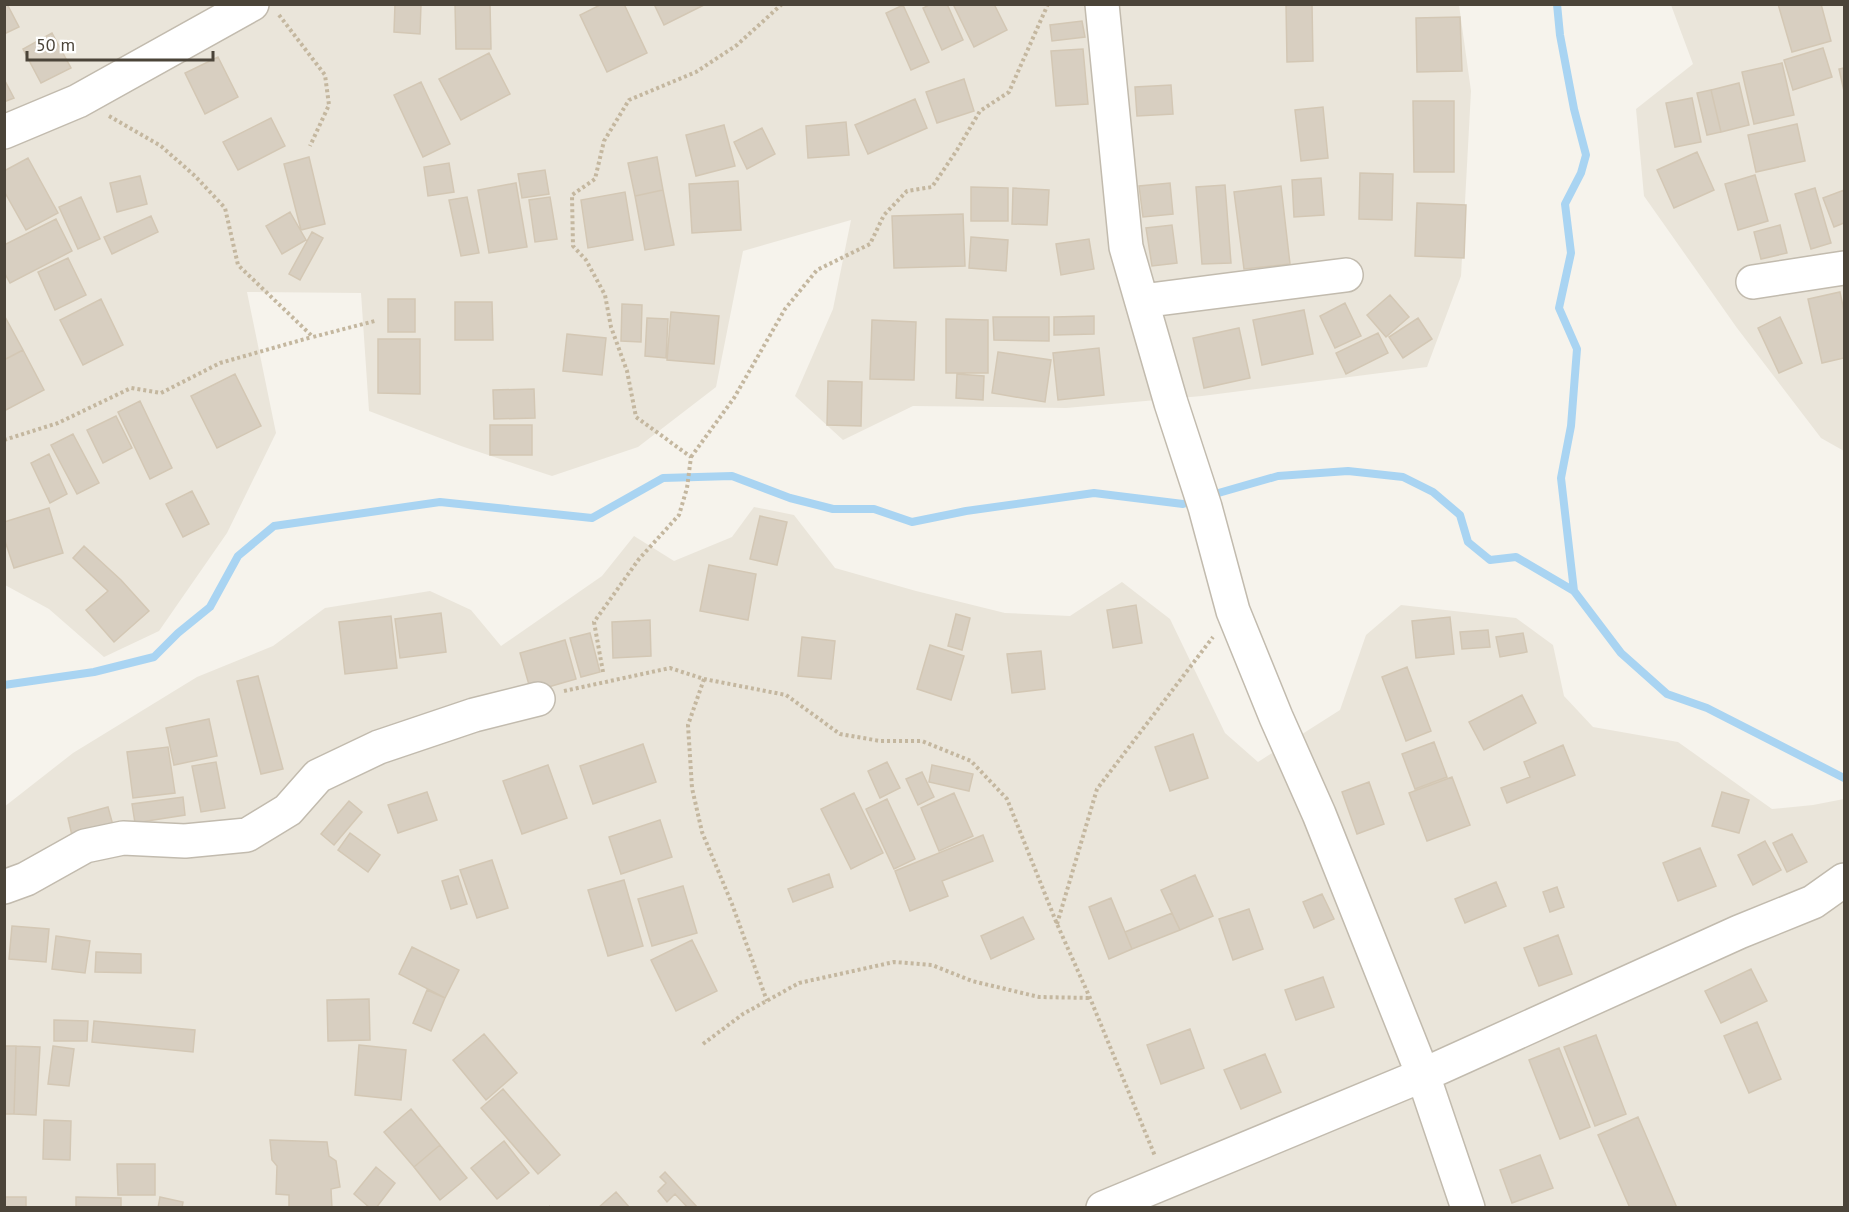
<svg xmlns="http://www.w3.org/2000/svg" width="1849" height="1212" font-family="'PT Sans',sans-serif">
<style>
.residential{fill:#eae5da}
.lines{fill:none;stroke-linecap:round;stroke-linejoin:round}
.stream{stroke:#a9d4f2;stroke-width:8}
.building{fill:#d8cfc1;stroke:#d3c7b4;stroke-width:1.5}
.minor-casing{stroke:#c2bbae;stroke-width:36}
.path{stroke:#c4b79f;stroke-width:4;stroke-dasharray:3 3;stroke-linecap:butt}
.minor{stroke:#fff;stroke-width:33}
</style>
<rect width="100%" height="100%" fill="#f6f3ec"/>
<path class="residential" d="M4 5H1459L1471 91 1461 276 1427 367 1202 396 1066 408 913 406 843 440 795 396 833 309 851 220 743 251 716 387 638 447 552 476 461 446 369 411 361 293 247 292 276 433 227 533 159 631 104 657 49 609 5 585Z
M1671 5H1844V451L1821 438 1737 328 1644 196 1636 109 1693 64Z
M754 507 794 515 835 568 916 591 1005 613 1070 616 1122 582 1170 619 1225 733 1258 762 1340 710 1366 635 1401 605 1516 618 1553 645 1564 696 1593 727 1678 742 1772 809 1813 805 1844 799V1207H5L4 807 73 753 197 677 273 646 325 608 430 591 471 610 501 646 602 576 634 536 674 561 732 537Z"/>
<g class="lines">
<path class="stream" d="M1557 4 1560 35 1574 109 1586 155 1581 173 1565 204 1571 253 1559 308 1577 349 1571 426 1561 478 1574 591
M1208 496 1278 476 1348 471 1403 477 1433 492 1460 515 1468 542 1490 560 1516 557 1574 591 1621 653 1667 694 1707 708 1844 778
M4 685 94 672 154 657 178 633 210 607 238 556 274 526 440 502 592 518 663 478 732 476 790 498 833 509H874L912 522 966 511 1094 493 1183 504 1194 501"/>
</g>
<path class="building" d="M4 4H7L19 27 4 34Z
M395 4H421L420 34 394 32Z
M455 4H490L491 49H456Z
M602 4H624L647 53 607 72 580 15Z
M654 4H704V5L664 25Z
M931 4H947L963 40 942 50 923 8Z
M953 4H994L1007 30 974 47Z
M1286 4H1312L1313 61 1287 62Z
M1778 4H1821L1831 41 1792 52Z
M903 5 929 62 911 70 886 13Z
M1460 17 1462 71 1417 72 1416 18Z
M1082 21 1085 37 1052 41 1050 25Z
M52 33 71 68 41 83 23 49Z
M1823 48 1832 77 1793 90 1784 60Z
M1083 49 1088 104 1056 106 1051 51Z
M489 53 510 94 461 120 439 79Z
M218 57 238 97 205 114 185 73Z
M1782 63 1794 115 1754 124 1742 72Z
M1844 68V91L1839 69Z
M4 79 14 98 4 102Z
M964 79 974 111 937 123 926 92Z
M421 82 450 144 423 157 394 95Z
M1739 83 1749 125 1721 132 1711 90Z
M1171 85 1173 114 1137 116 1135 87Z
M1711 90 1721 132 1707 135 1697 93Z
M1692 98 1701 142 1675 147 1666 103Z
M915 99 927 128 868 154 855 125Z
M1413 101H1454V172H1414Z
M1323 107 1328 158 1301 161 1295 110Z
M271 118 285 146 238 170 223 142Z
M846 122 849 155 808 158 806 126Z
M1797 124 1805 161 1756 172 1748 135Z
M724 125 735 166 696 176 686 135Z
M762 128 775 154 747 169 734 142Z
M1697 152 1714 190 1674 208 1657 170Z
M309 157 325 224 301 230 284 164Z
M657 157 663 190 635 196 628 163Z
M28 158 58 213 26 230 4 191V171Z
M449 163 454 192 428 196 424 167Z
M545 170 549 194 522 198 518 174Z
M1360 173 1393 174 1392 220 1359 219Z
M1755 175 1768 221 1738 230 1725 184Z
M140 176 147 204 117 212 110 183Z
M1321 178 1324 215 1294 217 1292 180Z
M738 181 741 230 692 233 689 184Z
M516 183 527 247 489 253 478 190Z
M1170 183 1173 214 1143 217 1139 186Z
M1225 185 1231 263 1202 264 1196 187Z
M1281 186 1290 264 1244 269 1234 192Z
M971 187 1008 188V221H971Z
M1013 188 1049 190 1047 225 1012 224Z
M1815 188 1831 243 1811 249 1795 194Z
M663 190 674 245 645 250 635 196Z
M1844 190V223L1834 227 1823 198Z
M625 192 633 240 588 248 581 200Z
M81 197 100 239 78 249 59 207Z
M467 197 479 253 461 256 449 200Z
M550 197 557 239 535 242 529 200Z
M1417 203 1466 205 1464 258 1415 256Z
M290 212 306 240 282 254 266 226Z
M963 214 965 266 894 268 892 216Z
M151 216 158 232 112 254 104 237Z
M56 219 72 251 10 283 4 272V245Z
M1172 225 1177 263 1152 266 1146 228Z
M1780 225 1787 253 1761 259 1754 232Z
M312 232 323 238 300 280 289 274Z
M971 237 1008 240 1006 271 969 268Z
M1089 239 1094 269 1061 275 1056 244Z
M68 258 86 295 55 310 38 272Z
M1840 292 1844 311V358L1822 363 1808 299Z
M1390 295 1409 317 1386 337 1367 315Z
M101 299 123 345 83 365 60 320Z
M388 299H415V332H388Z
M455 302H492L493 340H455Z
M1345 303 1361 336 1335 348 1320 316Z
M622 304 642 305 641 342 621 341Z
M1304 310 1313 354 1262 365 1253 320Z
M671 312 719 316 714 364 667 360Z
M4 315 23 350 4 360Z
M1094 316V334L1054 335V317Z
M993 317H1049V341L994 340Z
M1780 317 1802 363 1779 373 1758 328Z
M647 318 668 319 666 358 645 356Z
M1418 318 1432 339 1403 358 1389 337Z
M946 319 988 320V373H946Z
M872 320 916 322 914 380 870 379Z
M1239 328 1250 378 1204 388 1193 338Z
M1378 333 1388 353 1346 374 1336 353Z
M567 334 606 338 602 375 563 371Z
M378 339H420V394L378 393Z
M1099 348 1104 395 1058 400 1053 353Z
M23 350 44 390 4 411V360Z
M998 352 1051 360 1045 402 992 393Z
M235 374 261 426 217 448 191 396Z
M957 374 984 376 983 400 956 398Z
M828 381 862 382 861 426 827 425Z
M534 389 535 418 494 419 493 390Z
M140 401 172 468 150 479 118 412Z
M116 416 132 448 103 463 87 430Z
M490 425H532V455H490Z
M73 434 99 483 77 494 51 445Z
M49 454 67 494 50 503 31 463Z
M192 491 209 524 183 537 166 504Z
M49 508 63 553 14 568 4 538V522Z
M760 516 787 522 777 565 750 559Z
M84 546 121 580 149 611 114 642 86 610 108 591 73 558Z
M709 565 756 574 748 620 700 611Z
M1136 605 1142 643 1113 648 1107 610Z
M441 613 446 652 400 658 395 619Z
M956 614 970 618 962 650 948 646Z
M391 616 397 668 345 674 339 622Z
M1450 617 1454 654 1416 658 1412 621Z
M650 620 651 656 613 658 612 622Z
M1488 630 1490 647 1462 649 1460 632Z
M590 633 600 672 581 677 570 638Z
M1523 633 1527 652 1500 657 1496 637Z
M802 637 835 641 831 679 798 676Z
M565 640 576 679 531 692 520 653Z
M930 645 964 656 951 700 917 689Z
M1041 651 1045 689 1012 693 1007 654Z
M1407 667 1431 731 1406 741 1382 677Z
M258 676 283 769 261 774 237 681Z
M1522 695 1536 723 1484 750 1469 722Z
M209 719 217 756 174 765 166 728Z
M1193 734 1208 778 1170 791 1155 747Z
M1434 742 1447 777 1415 789 1402 754Z
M643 744 656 782 593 804 580 766Z
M1563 745 1575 775 1507 803 1501 788 1530 777 1524 762Z
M168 747 175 793 133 798 127 752Z
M216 762 225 808 201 812 192 766Z
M887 762 900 788 880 798 868 771Z
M548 765 567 818 522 834 503 781Z
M932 765 973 774 969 791 929 782Z
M922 772 934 797 918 805 906 779Z
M1452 777 1470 825 1427 841 1409 793Z
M1369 782 1384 824 1357 834 1342 792Z
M427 792 437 820 398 833 388 805Z
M1722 792 1749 800 1739 833 1712 826Z
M854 793 883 853 851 869 821 809Z
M954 793 973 836 939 851 921 808Z
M183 797 185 815 135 823 132 804Z
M887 799 915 859 894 869 866 809Z
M349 801 362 812 334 845 321 834Z
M108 807 114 829 73 840 68 818Z
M660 820 672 857 621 874 609 837Z
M350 833 380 855 368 872 338 850Z
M1792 834 1807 862 1787 872 1773 843Z
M983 835 993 861 942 881 948 896 910 911 895 871Z
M1765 841 1781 870 1753 885 1738 855Z
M1700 848 1716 886 1678 901 1663 863Z
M492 860 508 908 477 918 460 870Z
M829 874 833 887 793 902 788 889Z
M1195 875 1213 916 1180 930 1161 890Z
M458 876 467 904 451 909 442 881Z
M624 880 643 946 608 956 588 890Z
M1496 882 1506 906 1465 923 1455 899Z
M683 886 697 933 652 946 638 899Z
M1557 887 1564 907 1550 912 1543 892Z
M1322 894 1334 919 1314 928 1303 902Z
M1111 898 1132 949 1109 959 1089 907Z
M1249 909 1263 949 1233 960 1219 919Z
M1172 913 1180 930 1132 949 1125 932Z
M1023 917 1034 939 991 959 981 936Z
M12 926 49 929 46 962 9 959Z
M1558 935 1572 974 1539 986 1524 948Z
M56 936 90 941 85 973 52 969Z
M692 940 717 991 676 1011 651 960Z
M412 947 459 970 445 998 399 974Z
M96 952 141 954V973L95 972Z
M1751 969 1767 1001 1721 1023 1705 991Z
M1323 977 1334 1007 1296 1020 1285 990Z
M427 990 445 998 431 1031 413 1023Z
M369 999 370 1040 328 1041 327 1000Z
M54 1020 88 1021 87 1041H54Z
M94 1021 195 1030 193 1052 92 1042Z
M1757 1022 1781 1079 1749 1093 1724 1036Z
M1190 1029 1204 1068 1161 1084 1147 1045Z
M484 1034 517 1073 486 1100 453 1060Z
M1596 1035 1626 1114 1595 1126 1564 1047Z
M359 1045 406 1050 401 1100 355 1095Z
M4 1046H16L14 1114H4Z
M16 1046 40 1047 36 1115 14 1114Z
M53 1046 74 1049 69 1086 48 1084Z
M1559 1048 1590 1127 1560 1139 1529 1060Z
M1265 1054 1281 1092 1241 1109 1224 1070Z
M503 1089 560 1155 538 1174 481 1108Z
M411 1109 440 1145 414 1167 384 1132Z
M1638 1117 1677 1208H1630L1598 1135Z
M44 1120 71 1121 70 1160 43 1159Z
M270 1140 327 1142 329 1156 336 1161 340 1187 331 1189 332 1208H289V1195L276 1194 277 1166 272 1160Z
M504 1141 529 1173 497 1199 471 1168Z
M440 1145 467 1178 440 1200 414 1167Z
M1540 1155 1553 1188 1512 1203 1500 1170Z
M117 1164H155V1195H118Z
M376 1167 395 1183 376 1208H370L354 1194Z
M665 1172 698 1208H688L675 1194 667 1202 658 1191 666 1183 660 1177Z
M616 1192 630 1208H598Z
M4 1197H26V1208H4Z
M76 1197 121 1198V1208H76Z
M160 1197 183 1202 182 1208H158Z"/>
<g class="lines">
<g class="minor-casing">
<path id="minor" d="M1102 4 1126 247 1171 403 1205 507 1233 611 1276 717 1319 814 1423 1075 1468 1208
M4 132 78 101 252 4
M1753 282 1844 268
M1142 301 1346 275
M4 887 26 879 85 846 123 838 185 841 247 835 288 810 318 776 379 747 474 715 538 699
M1103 1208 1423 1075 1739 932 1813 902 1844 880"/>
</g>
<path class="path" d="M279 15 325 75 329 105 310 146
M109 116 161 146 195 176 225 208 238 265 313 337 375 321
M4 440 58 423 131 388 161 393 220 363 312 337
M691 457 734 398 785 309 817 270 870 244 884 215 907 191 932 187 957 150 980 111 1009 92 1048 4
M603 672 594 622 639 559 679 515 687 488 691 457 636 417 627 371 611 327 605 295 586 260 573 246 572 195 595 179 604 141 629 100 696 72 737 45 782 4
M704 679 688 725 692 788 702 832 732 904 767 1001
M564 691 670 668 704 679 786 695 840 734 880 741H922L971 761 1007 799 1057 924 1090 998 1155 1156
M1057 924 1097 789 1213 637
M703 1044 743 1014 799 983 894 962 932 965 972 981 1039 997 1090 998
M548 1207 549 1208"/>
<use href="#minor" class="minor"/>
</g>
<rect width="1849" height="1212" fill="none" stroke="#4b4439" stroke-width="12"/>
<path d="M27 51v9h186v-9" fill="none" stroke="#4b4439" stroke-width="3"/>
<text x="36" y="51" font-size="18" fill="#4b4439" stroke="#ffffff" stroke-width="4.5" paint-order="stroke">50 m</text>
</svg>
